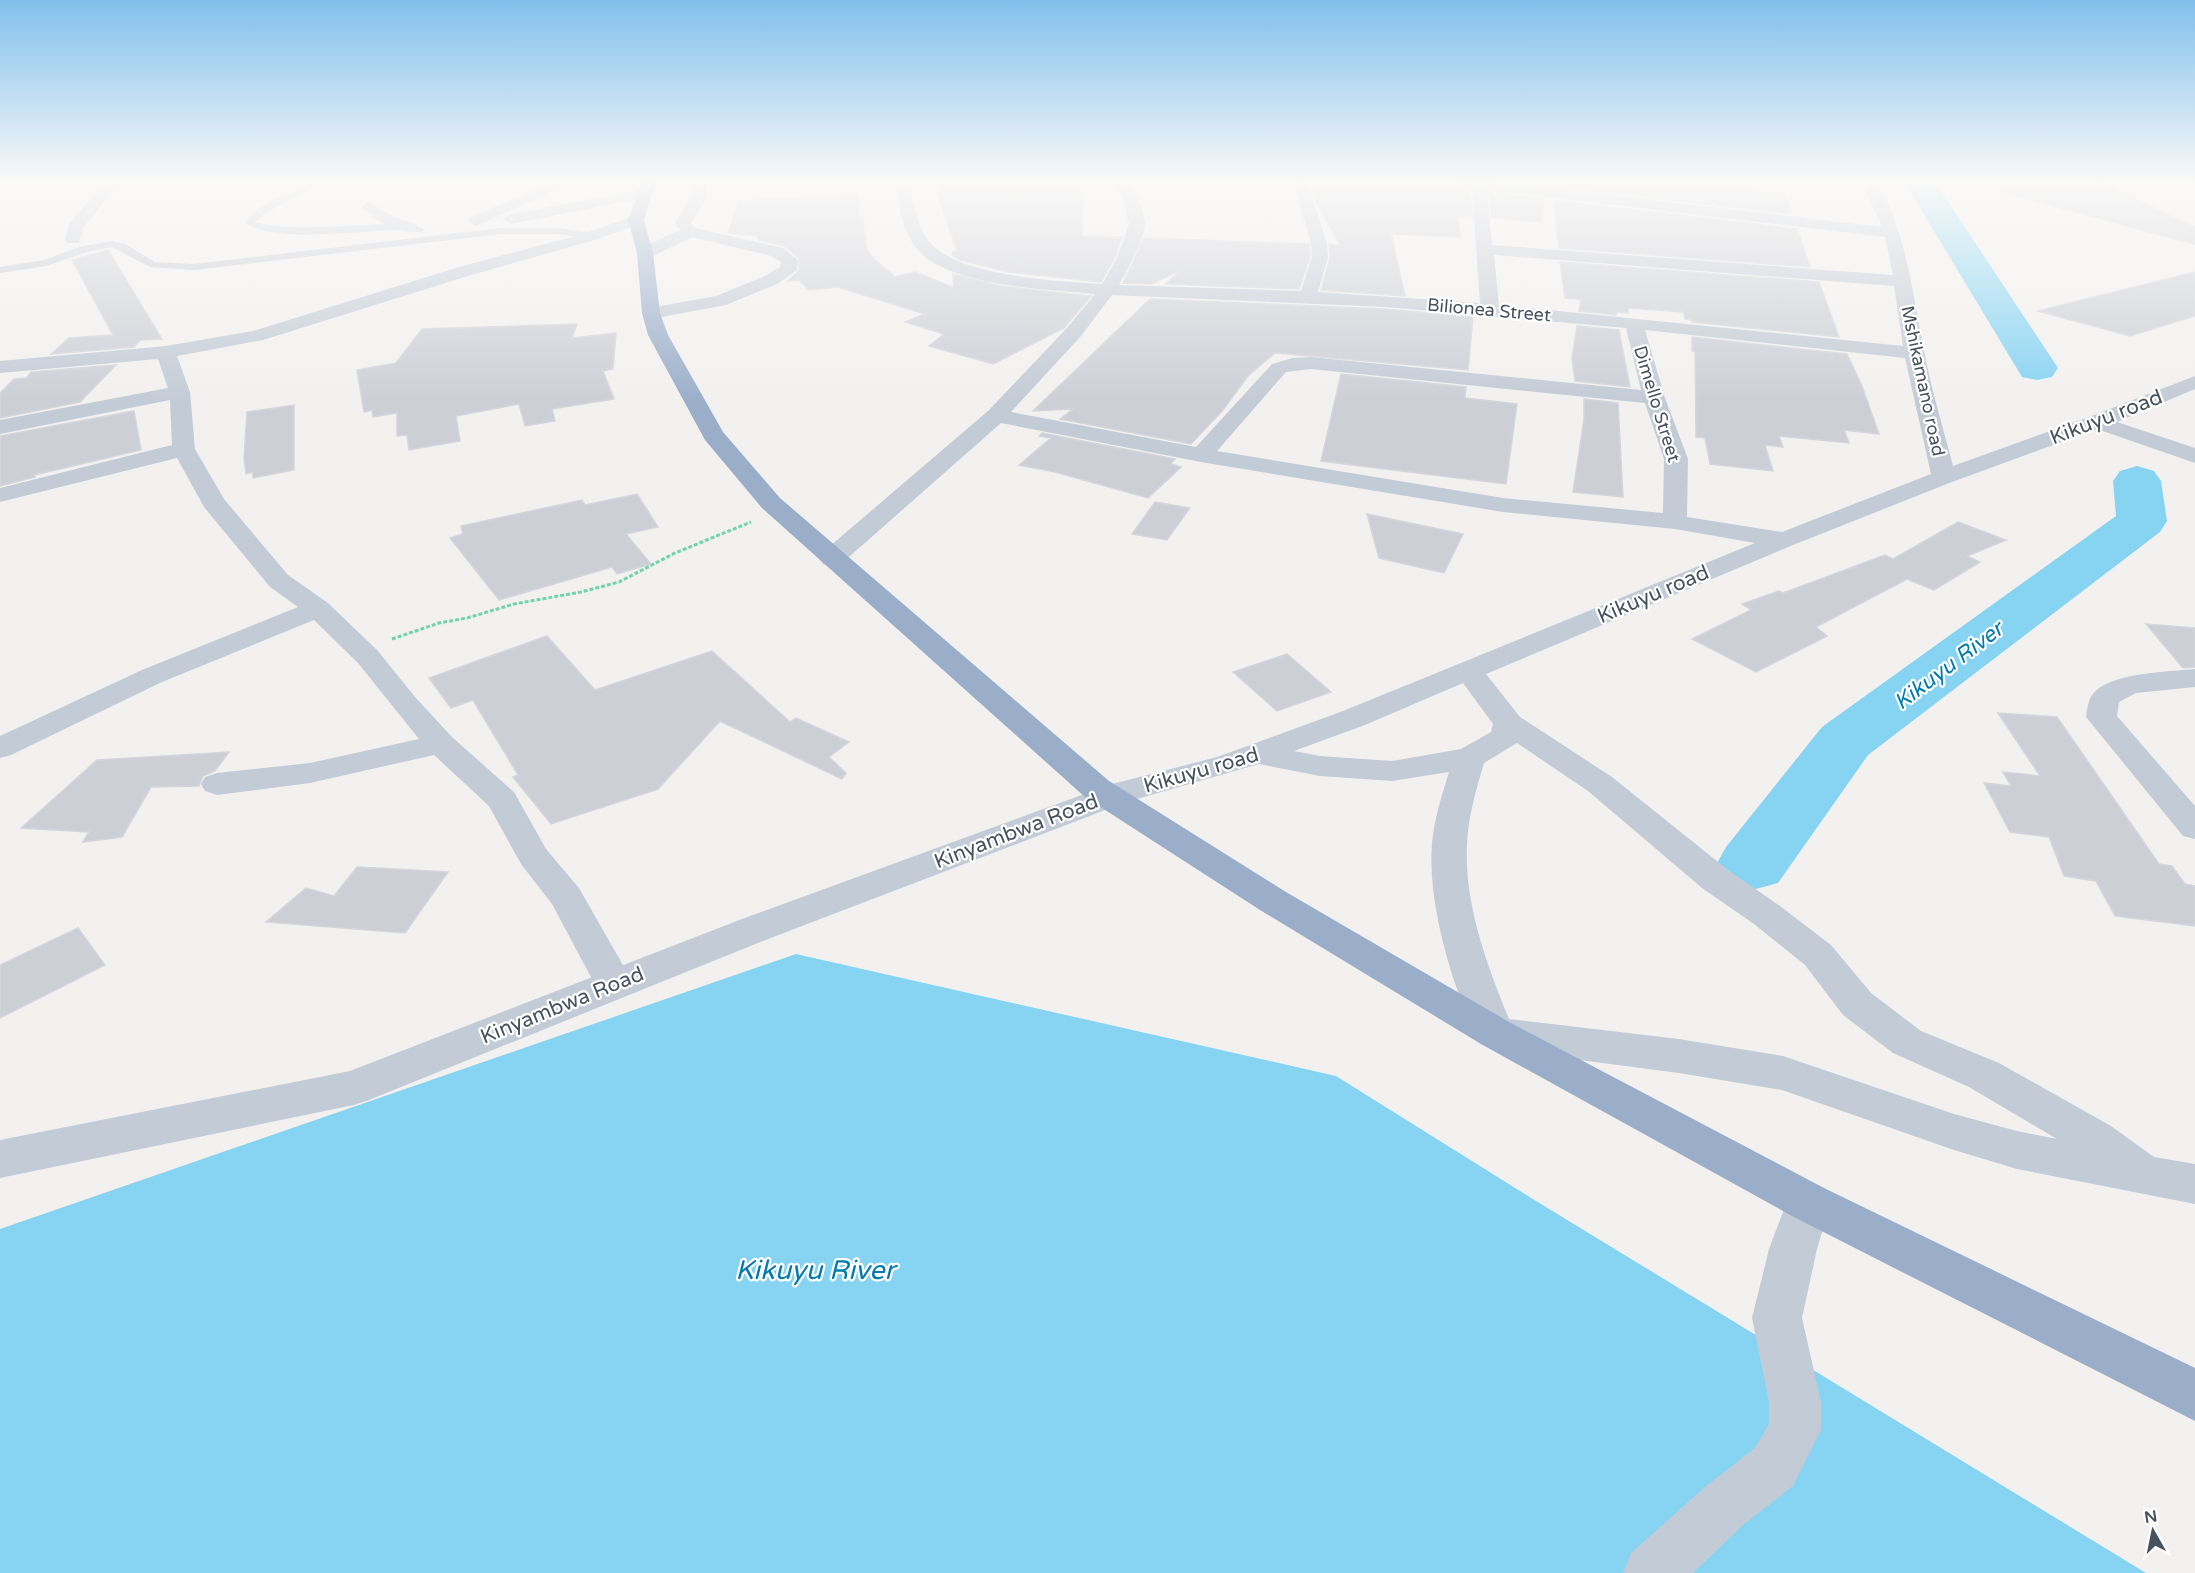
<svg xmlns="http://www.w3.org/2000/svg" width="2195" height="1573" font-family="'Varela Round',sans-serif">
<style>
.water{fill:#87d3f2}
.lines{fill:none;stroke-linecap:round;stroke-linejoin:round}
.river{fill:#87d3f2;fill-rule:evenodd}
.building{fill:#cccfd6;stroke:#d4d6dc;stroke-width:1.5}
.path{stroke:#72d3ac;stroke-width:3;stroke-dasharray:4 2;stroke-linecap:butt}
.service{fill:#c3cbd6;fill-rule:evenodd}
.minor{fill:#c3cbd6;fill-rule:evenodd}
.tertiary{fill:#c3cbd6;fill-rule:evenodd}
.trunk{fill:#9aaeca;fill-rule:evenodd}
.labels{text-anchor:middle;stroke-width:4.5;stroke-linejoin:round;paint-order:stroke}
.far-street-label{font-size:18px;fill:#47525f;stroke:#fff}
.street-label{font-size:21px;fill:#47525f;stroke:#fff}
.water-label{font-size:22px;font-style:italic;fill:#047baf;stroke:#fff}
.near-water-label{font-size:27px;font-style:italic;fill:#047baf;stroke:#fff}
</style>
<rect width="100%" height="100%" fill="#f3f1f0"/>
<path class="water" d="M796 954 1336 1076 1541 1204 2146 1573H0V1229Z"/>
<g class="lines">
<path class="river" d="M1901 182H1935L2058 368 2052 377 2037 380 2022 377 1911 193Z
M2137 466 2154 471 2161 481 2167 521 2160 532 1868 755 1778 883 1752 890 1726 883 1716 865 1726 847 1822 727 2116 516 2113 481 2120 471Z"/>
</g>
<path class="building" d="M939 182H1023L1026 188 1071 186 1072 190 1082 189V236L1122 237 1115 257 1101 282 1009 272 960 260 952 255V252L957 251 937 192H942Z
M1310 182H1448L1452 187 1470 190 1472 217 1457 216 1460 237 1391 234 1405 296 1321 290 1330 258 1329 244 1340 245 1316 202Z
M1550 182H1673L1785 194 1792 214 1551 186Z
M2002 182H2099L2195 227V241L2194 244 2001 192Z
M1489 193 1544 199 1541 222 1492 218Z
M858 194 859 217H863L866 248 874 259 895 277 915 272 954 288 953 274 1001 286 1091 296 1064 328 993 364 929 346 944 334 905 322 925 314 838 287 809 290 799 280 788 281 799 270V258L784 246 759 240 756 236 728 233 739 201Z
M1553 200 1797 229 1810 267 1559 248Z
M1144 238 1309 244 1310 257 1299 289 1166 284 1182 269 1152 284 1123 283Z
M108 250 162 339 140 340 134 347 51 354 69 338 113 335 72 260Z
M1560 262 1819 282 1839 337 1692 322V320L1685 319 1684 312 1628 308V313L1616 312V315L1579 311 1581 299 1565 298Z
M2195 272V316L2130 336 2038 311Z
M1150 299 1385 309 1473 317 1468 370 1275 353 1248 376 1223 410 1191 444 1060 419 1073 409 1033 411Z
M577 324 572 338 616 333 613 369 603 371 614 399 552 409 555 421 525 426 519 404 456 416 460 441 409 450 407 435 397 436V413L373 417 372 410 364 412 357 370 396 363 422 329Z
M1577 326 1619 330 1630 387 1575 381 1572 358Z
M1692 337 1847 354 1862 386 1879 434 1844 430 1849 443 1779 436 1783 447 1765 445 1773 471 1710 464 1705 438 1696 437 1695 352 1692 351Z
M116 365 80 402 0 418V393L14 379 26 378 31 372Z
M1341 374 1466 387 1465 398 1517 404 1506 484 1321 461Z
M1584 399 1618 403 1623 497 1573 492 1584 419Z
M294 405V470L253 478V472L246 474 244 459 247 412Z
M134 411 141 450 34 475 35 477 0 486V436Z
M1042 433 1175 459 1171 464 1181 467 1148 498 1055 472 1019 465 1051 438 1039 436Z
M637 494 658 527 626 534 651 564 617 574 612 567 499 600 450 538 463 534 461 526 582 500 585 505Z
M1155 502 1190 508 1167 540 1132 534Z
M1367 514 1463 534 1444 573 1379 558Z
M1958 522 2006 540 1967 556 1980 562 1934 590 1907 579 1816 627 1827 636 1756 672 1692 639 1751 610 1742 604 1779 591 1783 593 1885 555 1893 559Z
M2146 624 2195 628V667L2183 668Z
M547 636 595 690 712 651 790 722 796 718 849 742 829 757 846 773 842 779 720 721 658 789 551 824 513 777 518 775 473 700 451 708 429 678Z
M1287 654 1331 692 1277 711 1233 672Z
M1998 713 2057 717 2159 864 2172 866 2185 884 2195 886V926L2115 916 2096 881 2064 876 2049 837 2010 832 1984 783 2011 786 2003 772 2040 776Z
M229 752 215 771 203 776 199 786 151 787 122 837 83 842 89 832 21 828 97 760Z
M357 867 448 872 405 933 266 922 306 888 334 896Z
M78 928 105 965 0 1018V965Z"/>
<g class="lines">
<path class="path" d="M392 639 439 623 467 618 514 604 581 592 619 582 675 553 751 522"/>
<path class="service" d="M310 182H320C301 199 274 203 256 222 296 236 405 215 425 230 418 235 403 229 394 230 360 231 272 243 246 223 252 204 294 193 310 182Z
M501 228H558L592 233 597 236 592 239 558 234H501L194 270 150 267 112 247 90 251 46 266 0 273V267L44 260 83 246 112 241 125 244 155 262 194 264Z"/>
<path class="minor" d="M105 182H120L83 228 79 243H67L65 240 69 224Z
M552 182H572L482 224 476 226 468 221 470 218Z
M690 182H704L708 196 691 223 695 228 783 248 798 260 797 270 777 284 726 305 651 319 644 317 642 313 644 309 716 296 765 276 780 267 781 262 771 256 692 237 651 257H639L637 253 639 249 680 230 675 223 692 196Z
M896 182H910C913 202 916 223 927 239 954 277 1058 281 1102 284L1117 258 1129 224 1122 196 1110 182H1126C1135 192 1145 210 1145 224 1144 240 1127 270 1119 285L1301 291 1312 257 1311 244 1293 182H1307L1327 244 1328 257 1318 292 1480 303 1472 188 1452 185 1450 182H1499L1882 227 1862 182H1877C1907 235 1912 291 1924 350 1931 389 1943 427 1953 466L2089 417 2195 376V389L2117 422 2195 448V463L2097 429 1952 482 1793 545 1486 674 1520 717 1612 777 1728 870 1780 906 1831 945 1871 993 1921 1031 1999 1063 2111 1126 2154 1157 2195 1164V1204L2017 1169 1954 1150 1782 1090 1679 1073 1495 1049 1481 1044C1453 992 1427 903 1432 844 1434 819 1442 795 1449 772L1392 781 1320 776 1259 764 1109 807 1097 804 1092 796 1097 788 1217 757 1343 711 1755 543 1675 529 1503 512 1201 462 1001 423 841 564 832 566 823 564 819 558 823 552 988 411 1067 328 1095 294C1050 290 950 286 919 251 902 232 899 207 896 182ZM1487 190 1885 237 1893 275 1492 245ZM1494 255 1894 286 1903 346 1499 305ZM1112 295 1385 307 1626 328 1641 390 1311 357 1292 358 1272 364 1196 447 1011 412 1081 336ZM1645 330 1905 358 1931 474 1782 532 1687 517 1688 459 1665 398ZM1311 369 1645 403 1664 459 1663 513 1503 498 1217 451 1286 372ZM1463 683 1493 724 1491 732 1461 749 1392 761 1320 756 1294 751 1365 725ZM1517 743 1588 791 1702 888 1754 924 1805 965 1843 1015 1893 1053 1969 1087 2057 1139 2017 1131 1954 1114 1783 1056 1679 1039 1509 1019C1487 965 1464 904 1467 845 1468 817 1476 790 1484 763Z
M643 190 650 194 648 197 511 224 503 219 511 214Z
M369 202 394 217 416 224 418 227 410 232 382 223 361 207Z
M636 215 644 220 642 223 598 239 471 275 263 340 177 356 190 392 195 449 224 499 288 575 328 603 378 651 415 697 452 737 514 792 546 849 579 888 628 974 634 984 628 994 614 999 600 994 552 904 521 864 489 806 434 755 310 783 217 795 205 791 201 784 205 777 217 773 310 763 419 739 358 663 314 620 162 682 11 755 0 758V736L142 670 298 607 270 587 204 507 177 458 0 502V488L172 445 170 400 0 434V420L168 388 158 359 0 373V361L166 346 253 331 459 267 586 233Z
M2195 669V687L2136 693 2119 702 2117 716 2195 806V839L2183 836 2086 717C2087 710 2088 701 2092 695 2108 672 2169 672 2195 669Z
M1808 1182 1824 1188 1831 1202 1817 1249 1802 1318 1821 1402V1430L1793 1486 1743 1525 1693 1573H1623L1631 1553 1705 1487 1755 1448 1769 1424V1402L1752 1318 1769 1249 1792 1188Z"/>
<path class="tertiary" d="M1109 785 1121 788 1126 796 1121 804 768 939 369 1100 354 1105 0 1178V1140L350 1071 742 919Z"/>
<path class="trunk" d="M642 182H656L644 220 653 253 660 313 668 335 723 432 780 498 1109 781 1286 892 1509 1022 1824 1188 2195 1368V1421L1792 1216 1481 1044 1260 910 1085 797 762 508 705 440 648 335 642 313 637 253 628 220Z"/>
</g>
<linearGradient id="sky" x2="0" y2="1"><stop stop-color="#81c0ec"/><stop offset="0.45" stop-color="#faf9f8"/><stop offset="1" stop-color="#faf9f8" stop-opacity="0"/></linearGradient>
<rect width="2195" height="403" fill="url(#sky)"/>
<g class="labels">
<g class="far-street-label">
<text transform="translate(1489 310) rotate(5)" y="6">Bilionea Street</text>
<text transform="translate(1923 381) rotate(78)" y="6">Mshikamano road</text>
<text transform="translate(1657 404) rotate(73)" y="6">Dimello Street</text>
</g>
<g class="street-label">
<text transform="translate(2106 417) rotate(-21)" y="7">Kikuyu road</text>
<text transform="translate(1653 594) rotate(-23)" y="7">Kikuyu road</text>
<text transform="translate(1201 770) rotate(-16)" y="7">Kikuyu road</text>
<text transform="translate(1016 831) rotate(-21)" y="7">Kinyambwa Road</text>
<text transform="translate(562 1005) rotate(-22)" y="7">Kinyambwa Road</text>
</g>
<g class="water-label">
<text transform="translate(1948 665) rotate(-37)" y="8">Kikuyu River</text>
</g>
<g class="near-water-label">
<text x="815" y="1279">Kikuyu River</text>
</g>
</g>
<g transform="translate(2153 1531) rotate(351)" stroke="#ffffff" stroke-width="4.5" paint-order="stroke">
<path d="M0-4.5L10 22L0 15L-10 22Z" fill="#47525f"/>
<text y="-9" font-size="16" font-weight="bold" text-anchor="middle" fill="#47525f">N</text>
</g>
</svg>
